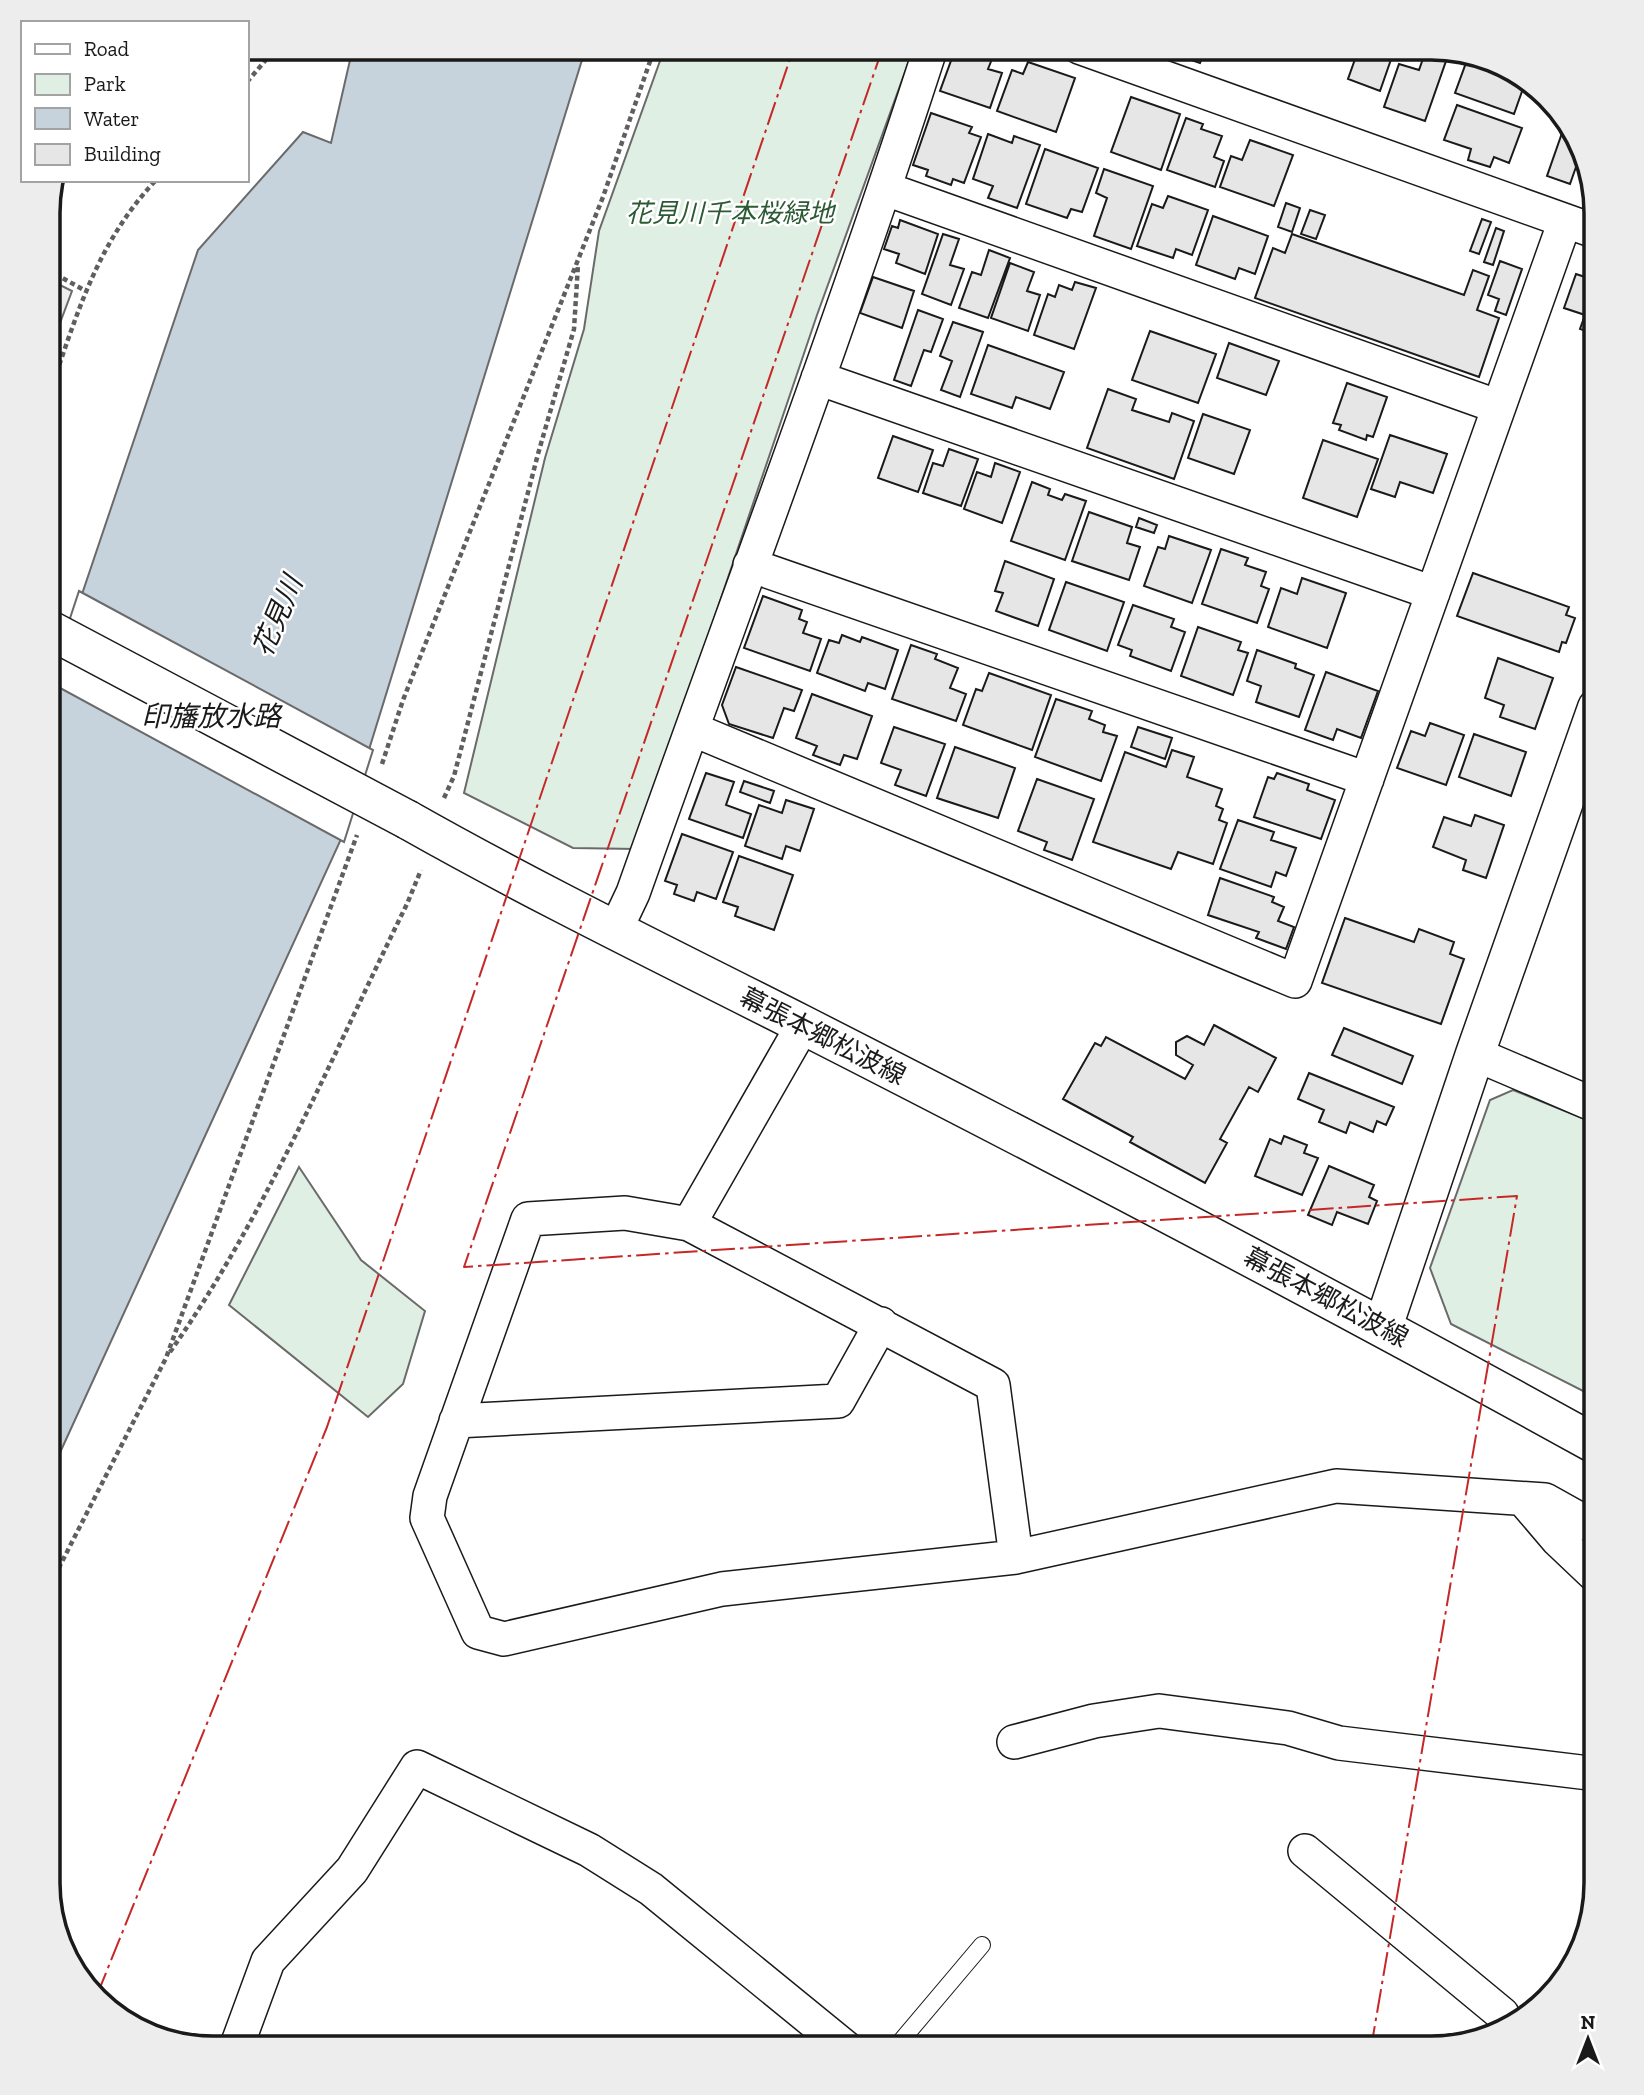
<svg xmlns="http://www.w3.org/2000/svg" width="1644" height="2095" font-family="'Zilla Slab','Noto Sans JP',serif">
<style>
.green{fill:#e0efe3;stroke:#6a6a6a;stroke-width:2}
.parking{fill:#ededed;stroke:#6a6a6a;stroke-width:2}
.water{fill:#c6d2dc;stroke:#6a6a6a;stroke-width:2}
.pier{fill:#fff;stroke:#6a6a6a;stroke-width:2}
.building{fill:#e6e6e6;stroke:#1a1a1a;stroke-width:2}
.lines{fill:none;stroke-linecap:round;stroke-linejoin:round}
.lane-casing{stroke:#1a1a1a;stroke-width:18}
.street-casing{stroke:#1a1a1a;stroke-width:36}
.secondary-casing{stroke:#1a1a1a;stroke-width:41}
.path{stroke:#5f5f5f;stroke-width:4.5;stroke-dasharray:5 3.5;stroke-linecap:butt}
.lane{stroke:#fff;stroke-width:16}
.street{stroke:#fff;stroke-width:33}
.secondary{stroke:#fff;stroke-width:38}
.secondary-bridge-casing{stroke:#1a1a1a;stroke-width:41;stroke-linecap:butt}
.secondary-bridge{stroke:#fff;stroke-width:38}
.power{stroke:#c62828;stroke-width:2;stroke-dasharray:24 5 3.5 5;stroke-linecap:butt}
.labels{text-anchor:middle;stroke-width:5;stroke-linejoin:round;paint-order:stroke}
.park-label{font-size:26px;font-style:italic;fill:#2b5a34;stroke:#fff}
.street-label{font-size:26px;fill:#1a1a1a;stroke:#fff}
.water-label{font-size:28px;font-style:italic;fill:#1a1a1a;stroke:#fff}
.rim{fill:none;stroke:#1a1a1a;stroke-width:3.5}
</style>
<rect width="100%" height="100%" fill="#fff"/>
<path class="green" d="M665 47H914L817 315 636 849 573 848 464 793 545 458 584 329 599 231Z
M1513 1090 1597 1124V1398L1451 1324 1430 1268 1490 1100Z
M299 1167 361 1260 425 1311 403 1384 368 1417 229 1305Z"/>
<path class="parking" d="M48 279 72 291 48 355Z"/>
<path class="water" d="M353 47H586L342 837 47 1481 48 695 198 250 303 132 331 143Z"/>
<path class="pier" d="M79 591 373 750 344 842 49 682Z"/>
<path class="building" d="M956 47 985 48 982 56 992 59 988 69 1002 73 990 108 940 91Z
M1156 48H1206L1200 63Z
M1359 48H1395L1380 91 1348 79Z
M1425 53 1446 61 1425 121 1384 107 1399 64 1419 70Z
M1462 54 1515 70 1526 80 1514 114 1455 93 1467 60 1461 58Z
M1028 62 1075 78 1056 132 997 111 1012 70 1023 74Z
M1131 97 1180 114 1161 170 1111 152Z
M1457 105 1522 128 1509 163 1494 157 1490 167 1468 160 1471 149 1444 140Z
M931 113 972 127 969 133 981 137 964 183 953 179 951 185 926 176 928 170 913 165Z
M1186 118 1203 124 1201 129 1222 136 1214 157 1224 161 1215 187 1167 170Z
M1562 133 1574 138 1584 170 1576 167 1570 184 1547 176Z
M988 134 1012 143 1014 136 1040 145 1017 208 988 198 993 186 973 179Z
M1250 140 1293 155 1274 206 1220 187 1231 156 1242 160Z
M1045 149 1098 168 1082 212 1071 209 1067 218 1026 204Z
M1104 169 1153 186 1131 249 1094 236 1107 198 1096 193Z
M1168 196 1208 210 1192 255 1176 249 1173 258 1137 246 1152 204 1163 208Z
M1286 203 1300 208 1292 232 1278 227Z
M1310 210 1325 215 1316 239 1301 234Z
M1213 216 1268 236 1255 274 1239 268 1235 279 1196 265Z
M1482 219 1491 222 1479 254 1470 251Z
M900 220 938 234 925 274 896 263 899 254 884 249 892 226 898 228Z
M1496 228 1504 231 1493 265 1484 262Z
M943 234 959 239 950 265 964 269 951 305 922 294Z
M1292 234 1464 295 1473 270 1489 276 1477 310 1499 318 1479 377 1255 298 1273 248 1285 253Z
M989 250 1010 258 988 318 959 308 972 272 981 275Z
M1500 261 1522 269 1506 315 1495 311 1499 299 1488 295Z
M1010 263 1034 272 1027 291 1040 295 1028 331 991 318Z
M1576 274 1597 281V335L1580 329 1585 315 1564 308Z
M873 277 914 291 902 328 860 313Z
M1075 282 1096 288 1074 349 1034 335 1048 294 1055 297 1059 285 1072 290Z
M918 310 943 319 931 352 924 350 911 386 894 380Z
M953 322 983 332 960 397 941 390 952 361 940 356Z
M1150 331 1216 354 1198 403 1132 380Z
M1229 343 1279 361 1266 395 1217 378Z
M988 345 1064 372 1050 409 1016 397 1012 408 971 394Z
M1347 383 1387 397 1373 437 1367 435 1366 440 1339 430 1341 425 1333 423Z
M1108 389 1136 399 1132 410 1169 422 1172 413 1194 421 1174 479 1087 448Z
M1203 414 1250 430 1234 474 1188 458Z
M1390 435 1447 454 1433 493 1400 482 1395 497 1371 489Z
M893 436 933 450 918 492 878 478Z
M1323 440 1378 459 1357 517 1303 498Z
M949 449 978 459 961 506 923 493 933 463 943 466Z
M995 463 1020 472 1002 523 964 509 977 472 991 477Z
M1032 482 1050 489 1048 495 1062 500 1065 494 1086 501 1065 560 1011 541Z
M1089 512 1132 527 1127 543 1140 547 1129 580 1072 561Z
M1139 518 1157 525 1154 533 1136 527Z
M1169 536 1211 550 1192 603 1144 586 1158 547 1165 549Z
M1221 549 1248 558 1245 565 1266 572 1261 586 1269 589 1257 623 1202 604Z
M1005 561 1054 579 1038 626 996 611 1003 593 995 591Z
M1473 573 1569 607 1566 615 1575 618 1566 643 1562 642 1559 652 1457 616Z
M1302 578 1346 593 1327 648 1268 627 1281 588 1297 594Z
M1066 582 1124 602 1107 651 1049 630Z
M763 596 802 610 799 619 807 622 803 633 821 639 810 671 744 648Z
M1133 605 1174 619 1171 627 1185 632 1171 671 1130 656 1132 650 1118 645Z
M1198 627 1241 642 1238 650 1248 653 1233 695 1181 676Z
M842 635 860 642 862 637 898 650 885 689 868 683 865 691 817 673 829 640 839 643Z
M911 645 937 654 935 659 958 668 950 688 966 694 956 721 892 699Z
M1257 650 1296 664 1295 668 1314 675 1299 717 1256 702 1261 686 1247 681Z
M1498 658 1553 678 1535 729 1500 717 1504 705 1485 698Z
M736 667 802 690 794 711 784 708 773 738 729 724 722 705Z
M1326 672 1378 691 1361 738 1337 729 1333 740 1305 730Z
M989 673 1051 695 1032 750 963 725 976 689 982 691Z
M812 694 872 716 857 759 844 755 840 765 813 755 817 746 796 738Z
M1056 699 1092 711 1089 719 1105 725 1103 732 1117 736 1101 781 1035 757Z
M1430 723 1464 735 1446 785 1397 768 1411 731 1425 736Z
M894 727 945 744 926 796 895 785 901 770 881 763Z
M1138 727 1172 738 1165 759 1131 747Z
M1474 734 1526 752 1511 796 1459 777Z
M955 747 1015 768 998 818 937 798Z
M1172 750 1194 757 1187 777 1222 789 1216 806 1223 809 1219 820 1227 823 1213 864 1178 852 1171 869 1093 842 1125 752 1166 767Z
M706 773 734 782 726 805 751 814 743 838 689 819Z
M1277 773 1309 784 1307 790 1335 800 1321 839 1254 817 1268 777 1274 779Z
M1037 779 1094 799 1072 860 1044 850 1047 842 1018 831Z
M744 781 774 791 770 803 740 792Z
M786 800 814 809 800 851 786 846 782 859 745 846 759 805 782 813Z
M1475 815 1504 825 1486 878 1463 870 1466 860 1433 847 1444 817 1471 826Z
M1238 820 1274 832 1271 840 1296 848 1286 876 1276 872 1271 887 1220 869Z
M682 834 733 852 716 899 697 892 694 901 674 894 677 885 665 881Z
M739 856 793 875 774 930 735 916 738 907 723 902Z
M1220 878 1274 897 1272 902 1284 907 1278 921 1294 927 1286 949 1256 938 1259 932 1208 915Z
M1345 918 1414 942 1419 929 1454 942 1450 954 1464 959 1441 1024 1322 983Z
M1214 1025 1276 1058 1258 1092 1249 1087 1220 1139 1227 1143 1205 1183 1130 1142 1133 1137 1063 1099 1095 1043 1101 1046 1106 1037 1185 1079 1193 1065 1176 1055V1042L1187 1036 1204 1045Z
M1344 1028 1413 1056 1402 1084 1332 1055Z
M1309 1073 1394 1107 1386 1125 1377 1121 1373 1132 1350 1122 1346 1133 1319 1122 1324 1110 1298 1099Z
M1284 1136 1307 1145 1304 1153 1318 1158 1302 1195 1255 1176 1270 1139 1281 1144Z
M1329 1166 1374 1185 1369 1197 1377 1201 1368 1224 1337 1212 1332 1225 1308 1215Z"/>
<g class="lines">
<g class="lane-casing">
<path id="lane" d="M895 2048 982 1945
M1292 2048 1293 2047"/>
</g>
<g class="street-casing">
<path id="street" d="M1079 47 1597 232
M886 189 1499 407
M818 378 1433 593
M750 565 1367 779
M692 729 1295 981 1565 221
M615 931 633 893C733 611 839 332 931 47
M1475 1054 1597 1106
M689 1224 803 1025
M456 1421 838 1401 881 1324
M1523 1499 1558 1540 1597 1577
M1016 1557 993 1385 689 1224 625 1213 528 1219 430 1496 427 1518 478 1632 504 1639 722 1589 1016 1557 1336 1486 1545 1500 1597 1529
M1014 1742 1094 1721 1159 1711 1288 1728 1339 1743 1597 1774
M1305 1851 1502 2014 1505 2026
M236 2048 268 1961 352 1870 417 1767 589 1850 651 1889 846 2048"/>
</g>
<g class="secondary-casing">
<path id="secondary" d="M408 820C537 893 671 958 803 1025 1070 1161 1335 1300 1597 1445
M1383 1327 1475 1054 1597 708"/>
</g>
<path class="path" d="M247 82 277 47
M48 270 84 290
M48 397C77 316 95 245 156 180
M382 764 403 700 603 197 655 47
M444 798 454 776 538 454 574 329 578 265
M170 1352C265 1217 334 1052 407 904L421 870
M47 1591 166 1358 357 835"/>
<use href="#lane" class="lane"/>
<use href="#street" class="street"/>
<use href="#secondary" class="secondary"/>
<g class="secondary-bridge-casing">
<path id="secondary-bridge" d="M48 629 408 820"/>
</g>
<use href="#secondary-bridge" class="secondary-bridge"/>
<path class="power" d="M883 47 464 1267 1517 1196 1371 2048
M97 1995 327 1427 794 47"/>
</g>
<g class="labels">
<g class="park-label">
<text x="730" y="222">花見川千本桜緑地</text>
</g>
<g class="street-label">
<text transform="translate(823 1036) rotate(27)" y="9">幕張本郷松波線</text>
<text transform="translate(1326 1297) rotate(28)" y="9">幕張本郷松波線</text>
</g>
<g class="water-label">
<text transform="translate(277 616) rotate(-67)" y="10">花見川</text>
<text x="211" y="726">印旛放水路</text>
</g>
</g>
<path d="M0 0H1644V2095H0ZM213 60H1431A153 153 0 0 1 1584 213V1883A153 153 0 0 1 1431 2036H213A153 153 0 0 1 60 1883V213A153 153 0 0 1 213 60Z" fill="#ededed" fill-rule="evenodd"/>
<path class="rim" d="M213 60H1431A153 153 0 0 1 1584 213V1883A153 153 0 0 1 1431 2036H213A153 153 0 0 1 60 1883V213A153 153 0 0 1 213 60Z"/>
<rect x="21" y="21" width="228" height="161" fill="#ffffff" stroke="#a3a3a3" stroke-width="2"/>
<rect x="35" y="44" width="35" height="10" fill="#ffffff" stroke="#a3a3a3" stroke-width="2"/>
<text x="84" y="56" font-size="21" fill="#1a1a1a">Road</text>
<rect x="35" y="74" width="35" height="21" fill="#e0efe3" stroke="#a3a3a3" stroke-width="2"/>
<text x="84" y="91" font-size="21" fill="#1a1a1a">Park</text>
<rect x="35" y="108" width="35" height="21" fill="#c6d2dc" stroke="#a3a3a3" stroke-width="2"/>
<text x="84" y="126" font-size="21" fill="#1a1a1a">Water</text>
<rect x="35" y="144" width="35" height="21" fill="#e6e6e6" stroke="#a3a3a3" stroke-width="2"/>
<text x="84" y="161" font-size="21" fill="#1a1a1a">Building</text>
<g transform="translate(1588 2039)" stroke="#ffffff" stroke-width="5" paint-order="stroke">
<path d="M0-5L12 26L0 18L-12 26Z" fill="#1a1a1a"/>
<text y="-10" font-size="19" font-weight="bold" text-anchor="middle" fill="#1a1a1a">N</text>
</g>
</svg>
